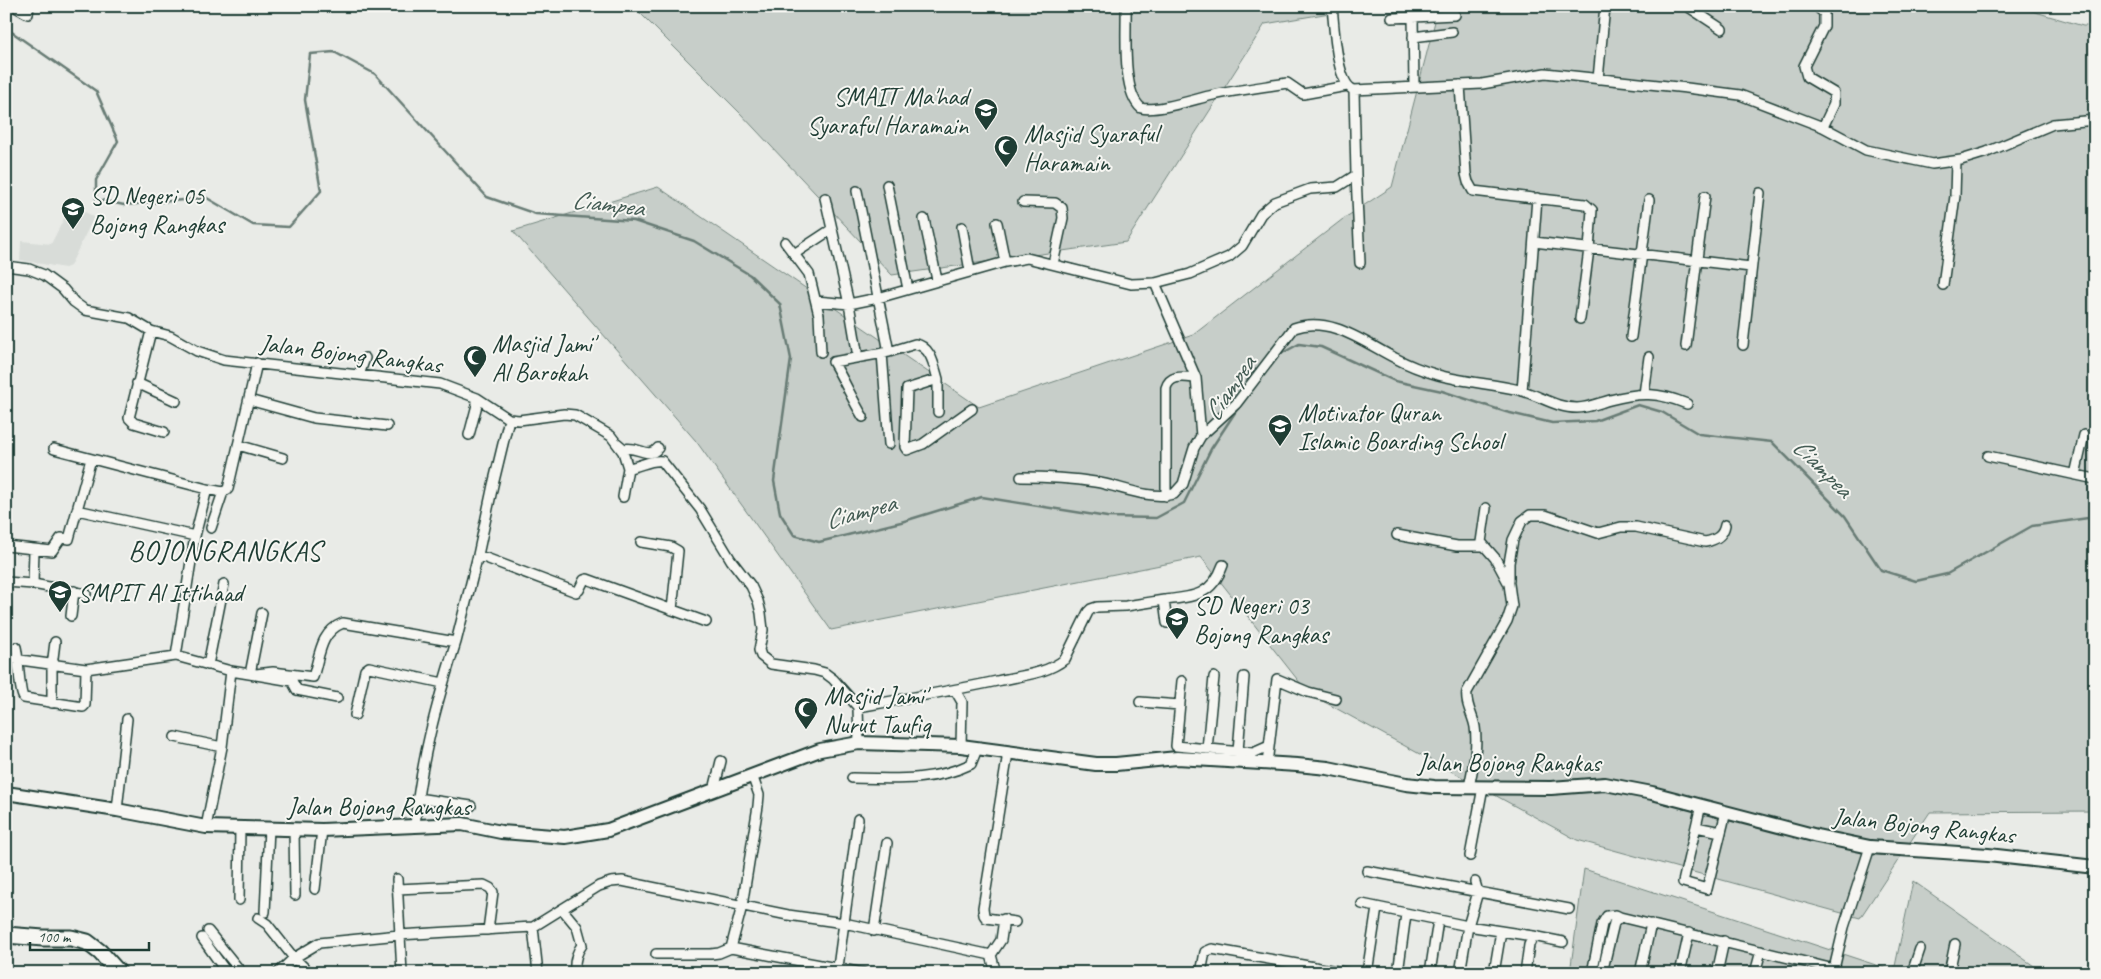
<svg xmlns="http://www.w3.org/2000/svg" width="2101" height="979" font-family="Caveat,sans-serif">
<style>
.built{fill:#d8dcd8}
.green{fill:#c7cec9;stroke:#73867e}
.lines{fill:none;stroke-linecap:round;stroke-linejoin:round}
.stream{stroke:#687c75;stroke-width:2.5}
.minor-casing{stroke:#1f3d34;stroke-width:12}
.secondary-casing{stroke:#1f3d34;stroke-width:16}
.trunk-casing{stroke:#1f3d34;stroke-width:19}
.minor{stroke:#f6f6f2;stroke-width:9}
.secondary{stroke:#f6f6f2;stroke-width:12}
.trunk{stroke:#f6f6f2;stroke-width:15}
.labels{text-anchor:middle;stroke-width:4;stroke-linejoin:round;paint-order:stroke}
.poi-label{font-size:25px;fill:#1f3d34;stroke:#f6f6f2;text-anchor:start}
.street-label{font-size:25px;fill:#1f3d34;stroke:#f6f6f2}
.water-label{font-size:26px;font-style:italic;fill:#445c54;stroke:#f6f6f2}
.quarter-label{font-size:28px;letter-spacing:1px;fill:#1f3d34;stroke:#f6f6f2}
</style>
<rect width="100%" height="100%" fill="#e9ebe7"/>
<filter id="ink" filterUnits="userSpaceOnUse"><feTurbulence type="fractalNoise" baseFrequency=".02" numOctaves="2"/><feDisplacementMap in="SourceGraphic" scale="10" xChannelSelector="R" yChannelSelector="G"/><feConvolveMatrix kernelMatrix="1 2 1 2 8 2 1 2 1" color-interpolation-filters="sRGB"/></filter>
<g filter="url(#ink)">
<path class="built" d="M71 205 93 216V219L70 266 65 268 20 260 21 241 51 244Z"/>
<path class="green" d="M633 6H1371L1265 24 1126 242 892 275 740 113Z
M1439 6H2015L2083 26H2095V811L1930 812 1860 918 1577 840 1308 693 1201 557 831 630 696 441 513 231 658 187 979 407 1193 335 1343 219 1392 187Z
M1584 869 1894 971 1913 881 2044 973H1570Z"/>
<g class="lines">
<path class="stream" d="M6 28 96 91 118 141 96 180V199L124 205 207 198 253 225 289 227 321 191 305 100 310 54 334 52 375 74 487 197 536 214 634 221 694 241 750 275 780 304 791 359 774 481 780 513 794 535 819 542 901 522 982 497 1107 517 1156 518 1184 503 1211 449 1238 408
M1277 356 1299 344 1321 347 1395 381 1442 391 1506 412 1552 423 1595 421 1638 405 1662 412 1699 434 1772 442 1845 516 1881 570 1916 581 1947 574 2032 526 2095 517"/>
<g class="minor-casing">
<path id="minor" d="M14 6 28 14 29 6
M1126 6C1127 30 1121 91 1141 108 1157 112 1195 99 1213 95 1238 90 1262 87 1287 83L1303 94 1347 86
M1332 6C1334 24 1336 84 1354 90L1482 84 1545 73 1687 88 1740 95 1823 127 1866 150 1932 164 1961 160 1987 152 2053 124 2095 120
M1687 6 1722 29
M1816 6 1824 13V26L1804 66 1807 77 1834 93V104L1823 127
M1413 17 1414 86
M1392 18 1455 15
M1413 37 1452 32
M1598 79 1605 6
M1460 85 1466 174 1468 182 1473 191 1585 204 1592 210 1589 249 1580 319
M1356 175 1360 263
M887 185 908 289
M857 191 889 352
M825 198 849 304 857 351
M1023 202 1055 203 1062 208 1063 218 1053 264
M924 219 937 280
M997 223 1005 262
M962 227 970 271
M785 242 809 274 819 315 821 352
M1534 242 1751 267
M794 254 832 229
M6 266 29 269 44 275 63 289 74 302 85 310 129 318 151 331 170 336 197 351 224 360 440 384 477 398 509 419 519 420 564 414 575 415 611 436 623 452 628 468C639 467 651 459 662 461L700 509 731 560 751 586 758 601 761 613 763 630 759 650 761 656 771 664 814 670 825 673 833 679 858 707 859 743
M1155 283 1196 378
M1943 285 1955 196 1956 161
M816 301 849 304 878 298 1005 262 1027 258 1131 284 1155 283 1190 274 1229 257 1242 246 1261 214 1275 202 1310 189 1337 187 1356 175 1354 90
M151 331 129 418 134 423 164 432
M1631 337 1649 200
M1743 345 1760 193
M1686 346 1705 196
M882 353 889 444
M359 375 365 358
M938 379V412
M137 383 176 401
M1522 391 1537 198
M1644 394 1649 357
M249 400 314 418 387 426
M863 417C852 399 844 380 833 362L889 352 915 344C931 346 934 366 938 379L907 389 905 447 907 450 923 444 972 409
M469 435 477 405V398
M617 443 624 449C636 445 649 460 658 448
M238 445 283 458
M54 449 207 489 195 536 176 656 231 671 222 747 206 827
M1988 456 2095 479
M2075 475 2084 435
M1021 477C1046 477 1070 478 1095 482 1121 486 1147 500 1174 494L1183 484 1194 448 1201 436 1236 404 1294 328C1330 315 1365 343 1395 358 1408 365 1424 371 1438 375 1464 382 1493 384 1519 390 1539 395 1556 408 1577 408 1588 408 1599 403 1610 400 1640 392 1658 392 1687 404
M207 489 223 492 228 489 257 363
M1166 496V388C1170 374 1184 377 1196 378L1201 436
M623 497 628 468
M77 510 195 536
M211 528 223 492
M1397 535 1457 546H1484
M641 542 671 547 678 551 672 610
M6 546 52 551 61 538 69 539 91 459
M478 555 576 592 579 590 584 580 587 579 706 622
M1509 581V563L1513 540 1522 521 1530 515H1545L1598 533 1621 527H1636L1705 542C1716 540 1723 536 1725 525
M6 582 33 584 86 594
M33 584 34 550
M1164 600C1193 597 1212 596 1223 565
M71 616 74 591
M456 642 478 555 493 485 509 419
M16 647C19 659 19 693 24 698L83 707 85 705 86 669
M6 658 86 669 176 656
M208 665 224 584
M231 671 292 681 297 690 337 698
M250 674 262 613
M256 674 273 672 313 677C320 655 320 632 343 623L456 642C437 702 420 763 415 826
M1182 681 1176 746 1253 753 1269 746
M955 690 962 702 961 746
M1140 702 1180 705
M52 703V666L55 642
M858 707C904 699 951 691 997 681 1019 676 1047 674 1065 659L1088 612 1091 609 1097 607 1126 606 1164 600 1167 623
M355 715 365 670 369 667 443 683
M175 737 222 747
M1207 749 1214 677
M1238 751 1244 677
M1008 753 983 908 984 915 986 918 1015 922
M1267 764 1277 679 1308 692 1336 699
M752 775 759 795 758 806 742 906 731 948 863 973
M852 778C892 779 934 782 971 764L977 749
M1469 787C1473 767 1478 747 1475 727 1473 715 1465 704 1467 692L1507 621 1512 606 1509 584 1495 558 1481 542 1486 508
M714 790 721 761
M417 798 471 806
M1701 805 1683 882 1707 889 1726 812
M117 810 127 719
M1696 827 1721 832
M294 829 295 895
M1470 856 1483 787
M1367 871 1569 909
M397 879 402 973
M315 889 322 830
M397 889 484 885 490 888 493 892 488 930
M239 900 240 827
M1362 904 1468 926 1533 936 1529 945 1525 973
M563 910 577 927 582 945C576 953 574 962 575 973
M265 912 269 828
M258 918 267 924 294 958 310 973
M533 927 538 973
M208 931 242 973
M874 931 887 843
M1533 936 1563 942
M202 938 227 973
M656 954H711L719 953 731 948
M991 955 1001 940 1004 919
M838 967 858 819
M278 973 294 958 319 943 399 935 533 927 599 886 611 882 622 881 788 915 844 923 991 955 996 973
M1201 973 1205 952 1212 949 1348 973
M1367 973 1377 908
M1398 973 1406 914
M1430 973 1438 920
M1460 973 1468 926 1478 892 1475 882
M1494 973 1501 931
M1592 973 1602 924 1607 916 1616 915 1620 917
M1602 973 1614 923 1620 917 1834 969
M1640 973 1651 924
M1680 973 1689 933
M1717 973 1724 941
M1755 973 1761 951
M1833 973 1844 927 1870 847
M1912 973 1920 949
M1949 973 1955 944"/>
</g>
<g class="secondary-casing">
<path id="secondary" d="M6 793 117 810 206 827 322 830 462 824 501 832 565 837 608 830 820 750 859 743 961 746 1096 764H1116L1177 758 1297 765 1328 768 1406 784 1434 787 1551 788 1605 784 1652 793 1817 836 1870 847 1988 855 2095 867"/>
</g>
<g class="trunk-casing">
<path id="trunk" d="M6 935 43 938H71L87 942 100 952 119 973"/>
</g>
<use href="#minor" class="minor"/>
<use href="#secondary" class="secondary"/>
<use href="#trunk" class="trunk"/>
</g>
</g>
<defs>
<g id="school-pin" transform="scale(1.25)"><path d="M0 17L-7.5 6A9.5 9.5 0 1 1 7.5 6Z" fill="#1f3d34" stroke="#f6f6f2"/><path d="M0-5L7-2L0 1L-7-2ZM-4 1L0 2.5L4 1V4Q0 6-4 4Z" fill="#fff"/></g>
<g id="mosque-pin" transform="scale(1.25)"><path d="M0 17L-7.5 6A9.5 9.5 0 1 1 7.5 6Z" fill="#1f3d34" stroke="#f6f6f2"/><path d="M3.5-4.9A6 6 0 1 0 3.5 4.9A5 5 0 1 1 3.5-4.9Z" fill="#fff"/></g>
</defs>
<g fill-rule="evenodd">
<use href="#school-pin" x="986" y="110"/>
<use href="#mosque-pin" x="1006" y="147"/>
<use href="#school-pin" x="73" y="209"/>
<use href="#mosque-pin" x="475" y="357"/>
<use href="#school-pin" x="1280" y="426"/>
<use href="#school-pin" x="60" y="592"/>
<use href="#school-pin" x="1177" y="619"/>
<use href="#mosque-pin" x="806" y="709"/>
</g>
<g class="labels">
<g class="poi-label">
<text x="968" y="105" text-anchor="end">SMAIT Ma'had<tspan x="968" dy="29">Syaraful Haramain</tspan></text>
<text x="1024" y="142">Masjid Syaraful<tspan x="1024" dy="29">Haramain</tspan></text>
<text x="90" y="204">SD Negeri 05<tspan x="90" dy="29">Bojong Rangkas</tspan></text>
<text x="492" y="352">Masjid Jami'<tspan x="492" dy="29">Al Barokah</tspan></text>
<text x="1298" y="421">Motivator Quran<tspan x="1298" dy="29">Islamic Boarding School</tspan></text>
<text x="78" y="601">SMPIT Al Ittihaad</text>
<text x="1194" y="614">SD Negeri 03<tspan x="1194" dy="29">Bojong Rangkas</tspan></text>
<text x="824" y="704">Masjid Jami'<tspan x="824" dy="29">Nurut Taufiq</tspan></text>
</g>
<g class="street-label">
<text transform="translate(351 353) rotate(7)" y="9">Jalan Bojong Rangkas</text>
<text x="1509" y="771">Jalan Bojong Rangkas</text>
<text x="379" y="815">Jalan Bojong Rangkas</text>
<text transform="translate(1924 825) rotate(6)" y="9">Jalan Bojong Rangkas</text>
</g>
<g class="water-label">
<text transform="translate(608 203) rotate(7)" y="9">Ciampea</text>
<text transform="translate(1229 388) rotate(-56)" y="9">Ciampea</text>
<text transform="translate(1823 467) rotate(45)" y="9">Ciampea</text>
<text transform="translate(860 511) rotate(-15)" y="9">Ciampea</text>
</g>
<g class="quarter-label">
<text x="225" y="560">BOJONGRANGKAS</text>
</g>
</g>
<rect width="2101" height="979" fill="none" stroke="#f6f6f2" stroke-width="25"/>
<rect x="12" y="12" width="2076" height="954" fill="none" stroke="#1f3d34" stroke-width="2" filter="url(#ink)"/>
<path d="M30 942v8h119v-8" fill="none" stroke="#1f3d34" stroke-width="2.5"/>
<text x="38" y="942" font-size="15" fill="#1f3d34" stroke="#f6f6f2" stroke-width="4" paint-order="stroke">100 m</text>
</svg>
